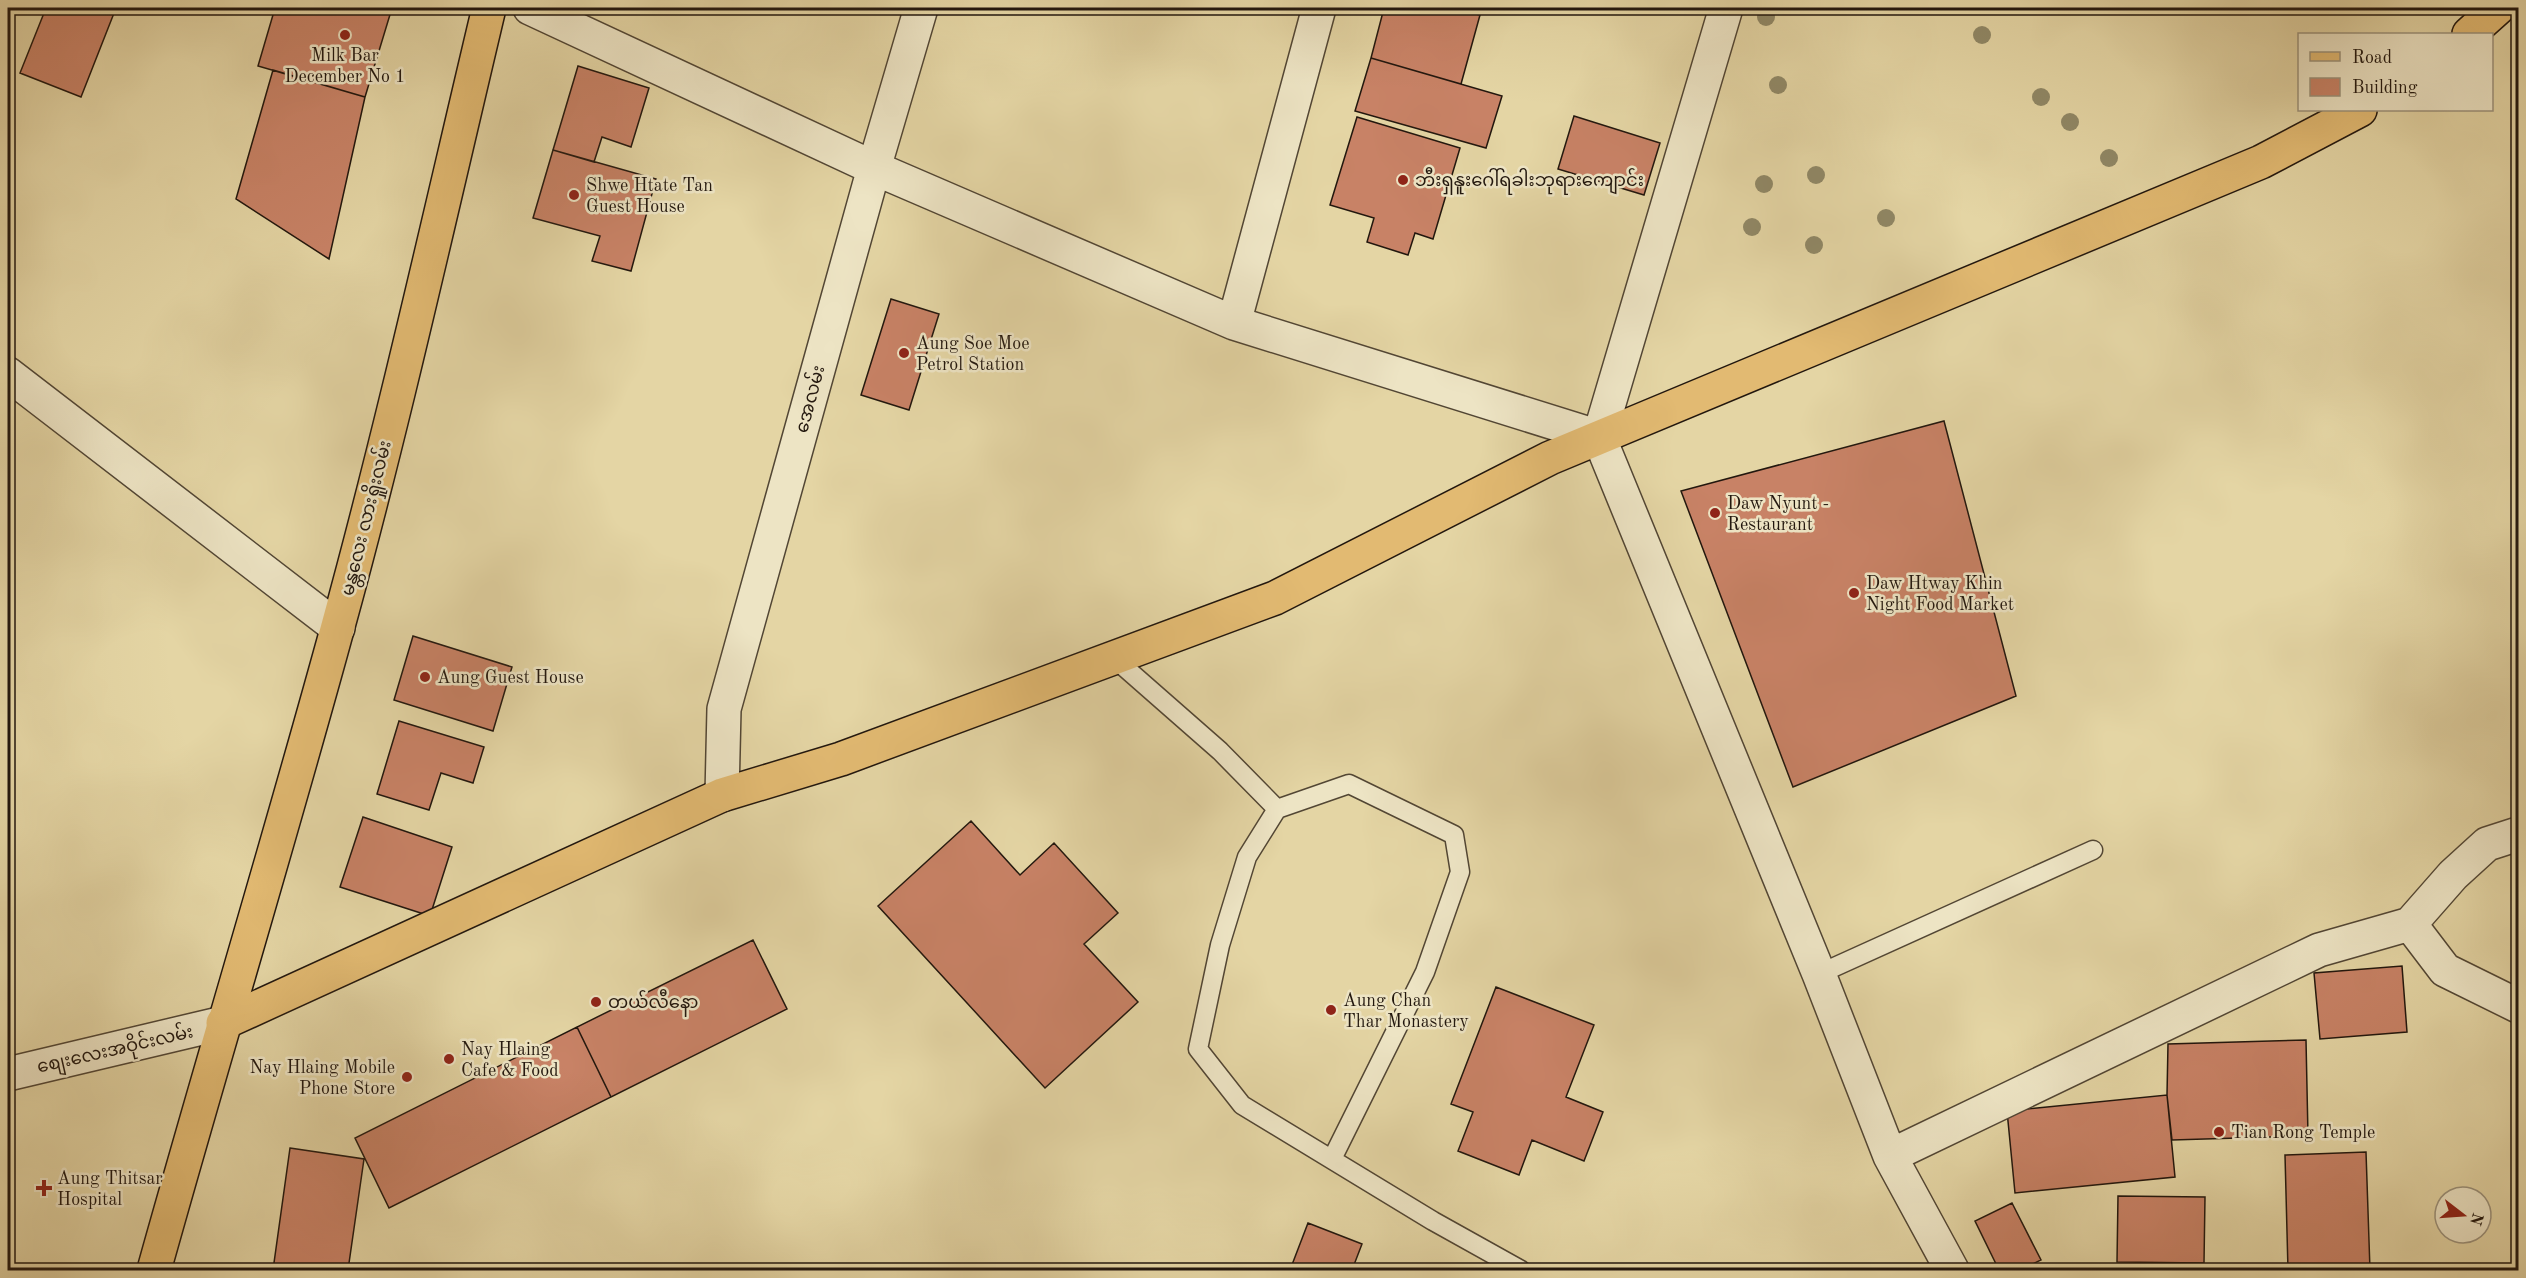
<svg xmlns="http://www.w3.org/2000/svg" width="2526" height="1278" font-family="'Old Standard TT','Noto Sans Myanmar',serif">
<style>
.building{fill:#c88266;stroke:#22170e;stroke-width:1.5}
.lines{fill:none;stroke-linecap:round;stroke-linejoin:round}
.service-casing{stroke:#524634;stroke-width:21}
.minor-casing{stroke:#524634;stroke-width:36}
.tertiary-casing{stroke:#524634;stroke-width:36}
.primary-casing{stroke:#22170e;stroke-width:36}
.trunk-casing{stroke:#22170e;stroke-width:36}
.service{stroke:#ede4c4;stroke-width:18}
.minor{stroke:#ede4c4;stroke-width:33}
.tertiary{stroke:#ede4c4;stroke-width:33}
.primary{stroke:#e2ba72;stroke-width:33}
.trunk{stroke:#e2ba72;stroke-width:33}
.tree{fill:#908866}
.poi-dot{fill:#8f2418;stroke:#ede4c4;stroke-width:2}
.labels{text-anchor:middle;stroke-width:5;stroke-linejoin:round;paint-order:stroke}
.poi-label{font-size:18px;fill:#22170e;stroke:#ede4c4;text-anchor:start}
.street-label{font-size:18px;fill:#22170e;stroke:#ede4c4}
</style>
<rect width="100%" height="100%" fill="#e4d5a4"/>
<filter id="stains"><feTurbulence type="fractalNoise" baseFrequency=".00333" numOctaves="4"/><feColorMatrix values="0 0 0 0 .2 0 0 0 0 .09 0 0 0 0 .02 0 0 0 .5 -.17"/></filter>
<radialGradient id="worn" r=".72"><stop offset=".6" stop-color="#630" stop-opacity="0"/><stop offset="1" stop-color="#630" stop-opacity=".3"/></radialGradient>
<path class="building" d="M46 8H116L81 97 20 73Z
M275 8H392L365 97 258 66Z
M677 8H695L693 13Z
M1384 8H1452L1480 15 1461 84 1371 58Z
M1371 58 1502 96 1486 148 1355 111Z
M578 66 649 88 631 147 602 137 594 162 553 150Z
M273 70 365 97 329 259 236 199Z
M1574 116 1660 143 1644 195 1558 169Z
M1357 117 1460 148 1433 239 1415 233 1408 255 1367 242 1374 218 1330 205Z
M553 150 656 179 631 271 592 261 600 236 533 218Z
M891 299 939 314 909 410 861 395Z
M1944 421 2016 696 1793 787 1681 491Z
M413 636 512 667 493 731 394 700Z
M399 721 484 747 473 783 441 773 429 810 377 794Z
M363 817 452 847 430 916 340 887Z
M971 821 1020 875 1054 843 1118 913 1084 944 1138 1002 1045 1088 878 906Z
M753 940 787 1009 611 1097 577 1027Z
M2402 966 2407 1032 2320 1039 2314 973Z
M1496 987 1594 1025 1566 1097 1603 1112 1584 1161 1532 1140 1519 1175 1458 1151 1473 1112 1451 1104Z
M577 1027 611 1097 389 1208 355 1138Z
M2306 1040 2308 1136 2172 1140 2167 1095 2168 1044Z
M2167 1095 2175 1177 2015 1193 2007 1111Z
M290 1148 364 1159 348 1270H273Z
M2366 1152 2370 1270H2288L2285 1155Z
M2118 1196 2205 1197 2204 1263 2117 1262Z
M2012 1203 2041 1260 2020 1270H1999L1975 1221Z
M8 1216 15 1270H8Z
M1308 1223 1362 1244 1352 1270H1290Z"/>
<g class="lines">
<g class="service-casing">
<path id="service" d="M1114 658 1220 751 1277 809 1247 857 1220 945 1198 1049 1242 1105 1433 1221 1521 1270
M1277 809 1349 784 1454 835 1460 872 1425 972 1332 1159
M1819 974 2093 850"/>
</g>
<g class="minor-casing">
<path id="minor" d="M530 8 874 168 1234 323 1599 437
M1726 8 1599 437 1819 974 1890 1156 1952 1270
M1234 323 1319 8
M8 374 338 628
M722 795 724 709 874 168 921 8
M2410 924 2453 875 2487 844 2518 834
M1890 1156 2319 950 2410 924 2445 970 2518 1006"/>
</g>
<g class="tertiary-casing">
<path id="tertiary" d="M8 1074 223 1023"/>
</g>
<g class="primary-casing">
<path id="primary" d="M2469 34 2498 8
M223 1023 722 795 841 759 1275 598 1550 458 2261 162 2360 110"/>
</g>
<g class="trunk-casing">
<path id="trunk" d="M154 1270C214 1055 279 842 338 626 394 422 440 214 489 8"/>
</g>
<use href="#service" class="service"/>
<use href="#minor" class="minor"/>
<use href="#tertiary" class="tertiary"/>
<use href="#primary" class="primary"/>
<use href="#trunk" class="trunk"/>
</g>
<g class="tree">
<circle cx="1766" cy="17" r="9"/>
<circle cx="1982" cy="35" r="9"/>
<circle cx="1778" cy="85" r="9"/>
<circle cx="2041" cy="97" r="9"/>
<circle cx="2070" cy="122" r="9"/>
<circle cx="2109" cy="158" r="9"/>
<circle cx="1816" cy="175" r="9"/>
<circle cx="1764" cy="184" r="9"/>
<circle cx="1886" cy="218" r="9"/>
<circle cx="1752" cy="227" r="9"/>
<circle cx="1814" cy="245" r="9"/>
</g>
<g class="poi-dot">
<circle cx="345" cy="35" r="6"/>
<circle cx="1403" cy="180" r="6"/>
<circle cx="574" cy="195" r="6"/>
<circle cx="904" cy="353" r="6"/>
<circle cx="1715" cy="513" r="6"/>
<circle cx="1854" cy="593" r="6"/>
<circle cx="425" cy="677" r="6"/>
<circle cx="596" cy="1002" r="6"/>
<circle cx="1331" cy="1010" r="6"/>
<circle cx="449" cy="1059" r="6"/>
<circle cx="407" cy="1077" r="6"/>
<circle cx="2219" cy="1132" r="6"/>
<path d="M41 1179h6v6h6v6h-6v6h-6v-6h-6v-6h6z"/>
</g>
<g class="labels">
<g class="poi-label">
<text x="345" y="61" text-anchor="middle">Milk Bar<tspan x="345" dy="21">December No 1</tspan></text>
<text x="1415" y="186">ဘီးရှနူးဂေါ်ရခါးဘုရားကျောင်း</text>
<text x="586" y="191">Shwe Htate Tan<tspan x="586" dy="21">Guest House</tspan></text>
<text x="916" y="349">Aung Soe Moe<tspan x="916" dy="21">Petrol Station</tspan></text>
<text x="1727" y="509">Daw Nyunt -<tspan x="1727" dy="21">Restaurant</tspan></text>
<text x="1866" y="589">Daw Htway Khin<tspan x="1866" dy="21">Night Food Market</tspan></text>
<text x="437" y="683">Aung Guest House</text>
<text x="1343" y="1006">Aung Chan<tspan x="1343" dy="21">Thar Monastery</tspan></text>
<text x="608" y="1008">တယ်လီနော</text>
<text x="461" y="1055">Nay Hlaing<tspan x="461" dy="21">Cafe &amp; Food</tspan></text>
<text x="395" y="1073" text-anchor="end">Nay Hlaing Mobile<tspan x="395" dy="21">Phone Store</tspan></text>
<text x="2231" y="1138">Tian Rong Temple</text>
<text x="57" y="1184">Aung Thitsar<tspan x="57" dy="21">Hospital</tspan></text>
</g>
<g class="street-label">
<text transform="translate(810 399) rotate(-75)" y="6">အေလမ်း</text>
<text transform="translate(366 518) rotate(-76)" y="6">မန္တလေး လားရှိုးလမ်း</text>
<text transform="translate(115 1049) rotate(-13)" y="6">စျေးလေးအဝိုင်းလမ်း</text>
</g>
</g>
<rect width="2526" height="1278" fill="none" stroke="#e4d5a4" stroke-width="30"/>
<rect x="9" y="9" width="2508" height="1260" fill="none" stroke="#22170e" stroke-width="3"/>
<rect x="15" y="15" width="2496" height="1248" fill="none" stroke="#22170e" stroke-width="1.5"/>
<rect x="2298" y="33" width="195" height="78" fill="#ede4c4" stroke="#9c927b" stroke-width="1.5"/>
<rect x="2310" y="52" width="30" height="9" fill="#e2ba72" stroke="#9c927b" stroke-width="1.5"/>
<text x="2352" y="63" font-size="18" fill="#22170e">Road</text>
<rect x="2310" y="78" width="30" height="18" fill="#c88266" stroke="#9c927b" stroke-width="1.5"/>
<text x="2352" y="93" font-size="18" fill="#22170e">Building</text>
<g transform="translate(2463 1215) rotate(107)"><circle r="28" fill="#ede4c4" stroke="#9c927b" stroke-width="1.5"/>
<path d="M0-4.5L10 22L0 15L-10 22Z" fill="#8f2418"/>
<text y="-9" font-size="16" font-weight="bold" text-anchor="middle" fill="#22170e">N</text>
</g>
<rect width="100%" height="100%" filter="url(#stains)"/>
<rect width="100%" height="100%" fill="url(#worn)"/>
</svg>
